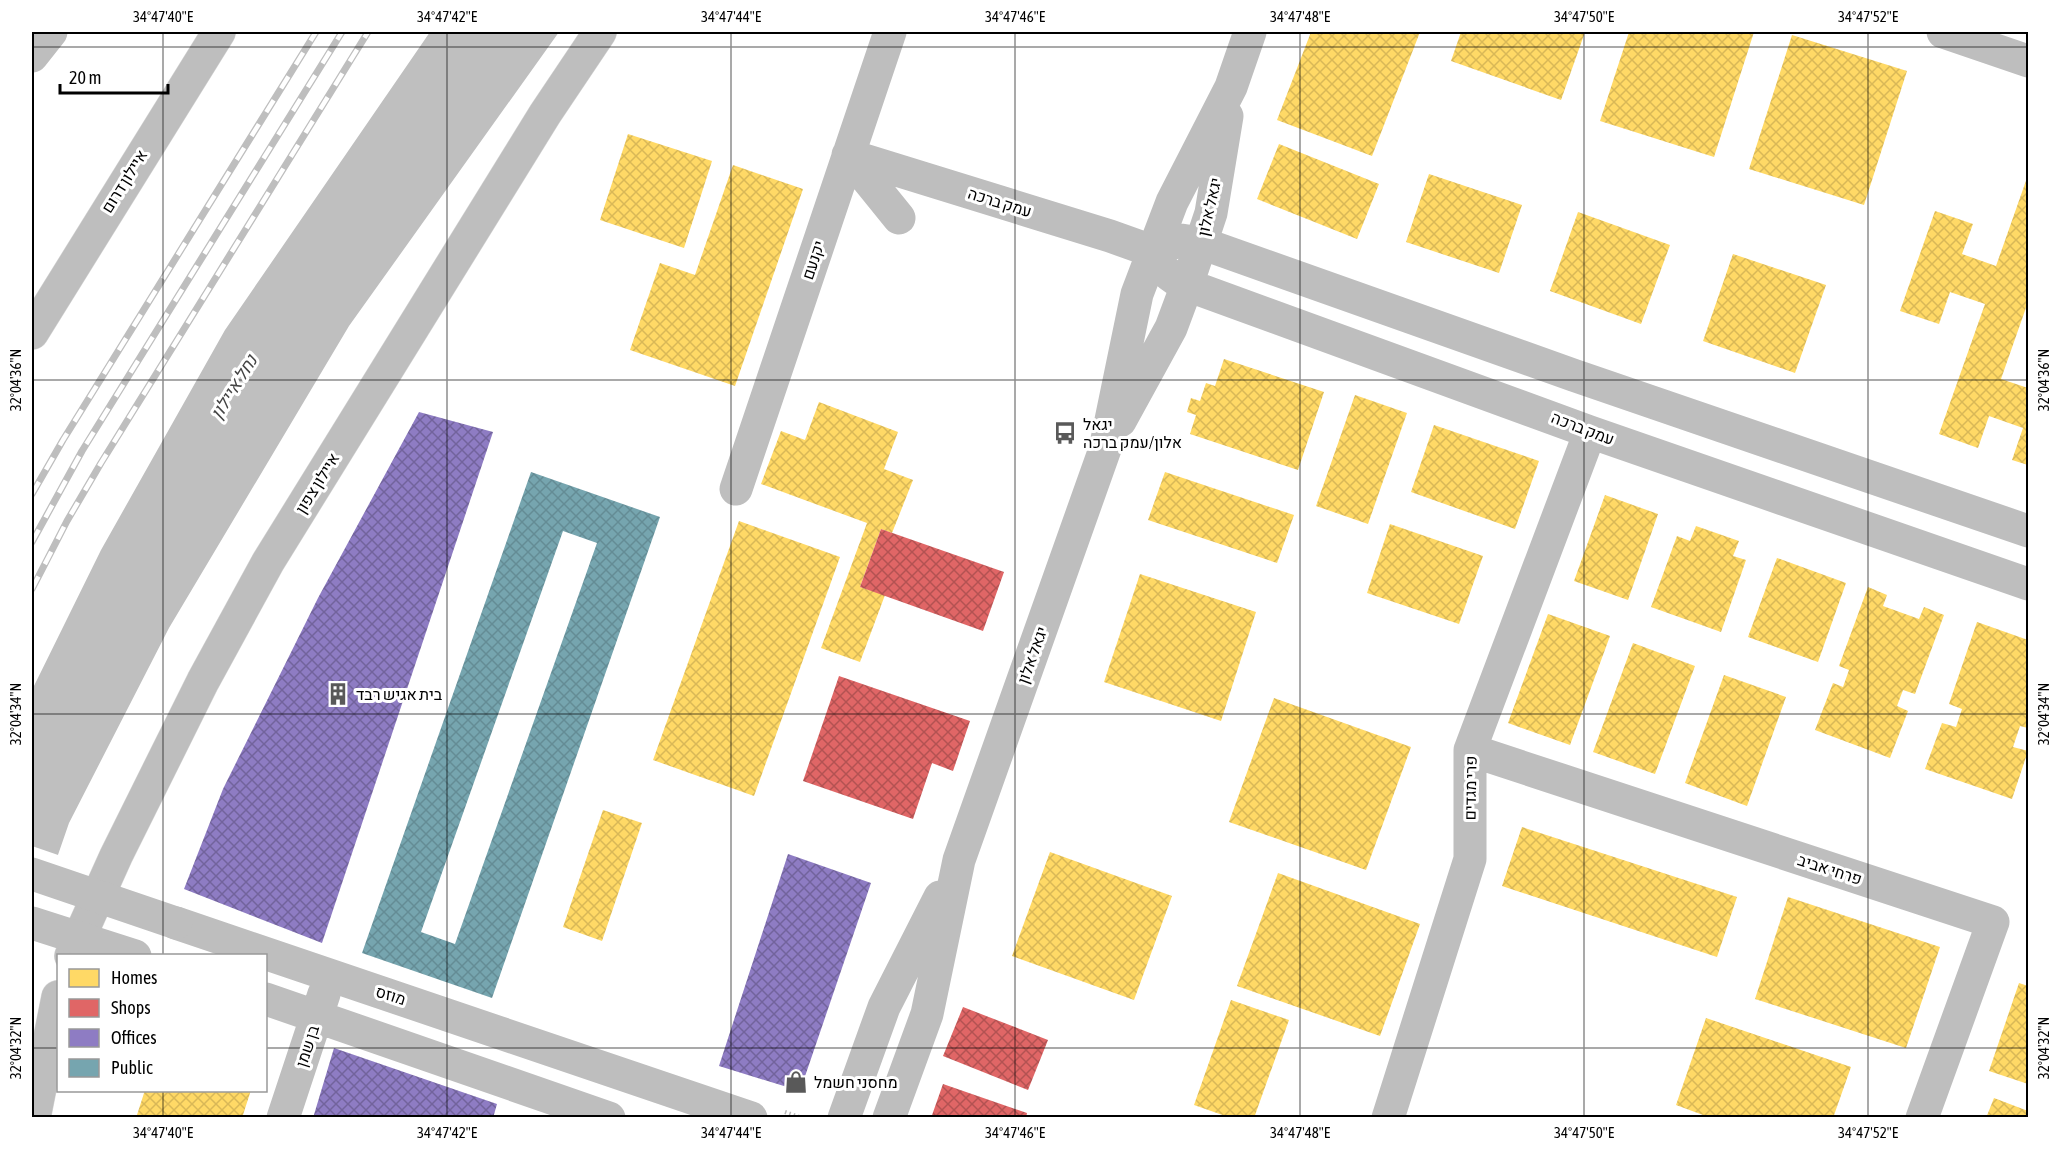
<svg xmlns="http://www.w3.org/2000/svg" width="2060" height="1149" font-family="'Asap Condensed',Heebo,sans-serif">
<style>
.water{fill:#bfbfbf}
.pier{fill:#fff}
.homes{fill:url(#homes-cross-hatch)}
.shops{fill:url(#shops-cross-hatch)}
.offices{fill:url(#offices-cross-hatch)}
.public{fill:url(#public-cross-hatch);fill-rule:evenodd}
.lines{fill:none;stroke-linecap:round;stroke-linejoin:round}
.highway-casing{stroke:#dbdbdb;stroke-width:34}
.path{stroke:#b9b9b9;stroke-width:4;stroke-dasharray:1.5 3;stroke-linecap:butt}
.minor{stroke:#bebebe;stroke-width:33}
.highway{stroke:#bebebe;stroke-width:33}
.rail-casing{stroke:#bebebe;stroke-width:7}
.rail{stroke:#fff;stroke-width:4.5;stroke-dasharray:14;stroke-linecap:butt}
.minor-bridge{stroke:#bebebe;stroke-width:33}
.ticks{fill:none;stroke:#000;stroke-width:1.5;stroke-opacity:0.45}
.labels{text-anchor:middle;stroke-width:6;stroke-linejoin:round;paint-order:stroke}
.street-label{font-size:16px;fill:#000;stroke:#fff}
.poi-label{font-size:16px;fill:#000;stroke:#fff;text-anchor:start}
.water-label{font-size:18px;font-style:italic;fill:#444;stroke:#fff}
.neatline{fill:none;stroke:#000;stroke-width:2}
.ticks-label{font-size:15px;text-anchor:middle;fill:#000}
</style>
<defs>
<pattern id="homes-cross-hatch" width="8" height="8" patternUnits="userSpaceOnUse" patternTransform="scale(1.5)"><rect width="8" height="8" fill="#ffd966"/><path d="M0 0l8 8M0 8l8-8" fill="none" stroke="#d9b857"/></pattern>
<pattern id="shops-cross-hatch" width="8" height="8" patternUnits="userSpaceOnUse" patternTransform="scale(1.5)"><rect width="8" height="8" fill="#e06666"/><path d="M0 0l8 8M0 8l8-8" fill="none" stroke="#b35252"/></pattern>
<pattern id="offices-cross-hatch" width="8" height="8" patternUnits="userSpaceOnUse" patternTransform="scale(1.5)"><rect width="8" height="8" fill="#8e7cc3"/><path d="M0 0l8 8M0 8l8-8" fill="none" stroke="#72639c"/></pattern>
<pattern id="public-cross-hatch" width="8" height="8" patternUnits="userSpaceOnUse" patternTransform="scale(1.5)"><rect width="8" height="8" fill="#76a5af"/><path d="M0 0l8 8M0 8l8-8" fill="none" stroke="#648c95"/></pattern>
</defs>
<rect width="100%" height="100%" fill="#fff"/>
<path class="water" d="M430 32H559L349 326 169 628 69 823 32 930V690L101 550 225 330Z"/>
<path class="pier" d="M32 846 61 856 34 931 32 933Z"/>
<path class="homes" d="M1311 32H1420L1372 156 1277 120Z
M1461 32H1585L1561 100 1451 61Z
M1629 32H1754L1714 157 1600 121Z
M1792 35 1907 71 1864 205 1749 169Z
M628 134 712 161 684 248 600 220Z
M1279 144 1379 184 1357 239 1257 199Z
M733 165 803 189 735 386 630 350 660 263 695 275Z
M1429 174 1522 205 1499 273 1406 242Z
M2028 175V302L2001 379 2028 388V465L2012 460 2023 428 1989 416 1978 448 1939 434 1985 304 1950 292 1939 324 1900 311 1935 211 1973 224 1962 254 1996 266Z
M1578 212 1670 245 1641 324 1550 291Z
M1733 254 1826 285 1795 373 1703 341Z
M1224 359 1324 392 1298 470 1190 434 1196 415 1187 412 1191 398 1200 401 1206 383 1215 386Z
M1355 395 1407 413 1368 524 1316 506Z
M819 402 898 432 884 469 913 480 892 533 881 529 860 587 885 595 860 662 821 648 867 523 761 484 781 431 805 440Z
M1434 425 1539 461 1515 529 1411 492Z
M1165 472 1294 515 1277 563 1148 520Z
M1605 495 1658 514 1628 600 1574 581Z
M739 521 840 557 754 796 653 760Z
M1390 524 1483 556 1459 624 1367 593Z
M1696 526 1739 541 1733 556 1746 560 1721 632 1651 607 1677 536 1690 541Z
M1777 558 1846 583 1818 662 1748 637Z
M1140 574 1256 612 1221 721 1104 682Z
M1868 587 1887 595 1883 606 1919 619 1924 607 1944 615 1915 694 1903 690 1897 706 1908 711 1890 758 1815 730 1833 683 1843 687 1849 670 1839 666Z
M1548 614 1610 636 1570 745 1508 723Z
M1977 622 2028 640V728L2020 726 2013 747 2028 751 2012 799 1925 769 1942 723 1956 727 1962 709 1949 704Z
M1633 643 1695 666 1655 774 1593 752Z
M1724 675 1786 697 1747 806 1685 783Z
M1274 698 1411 747 1366 870 1229 822Z
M603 810 642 823 602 941 563 927Z
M1522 827 1737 897 1717 957 1502 886Z
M1050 852 1172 896 1134 1000 1012 956Z
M1278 873 1420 924 1380 1036 1237 986Z
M1788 897 1940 947 1906 1048 1755 999Z
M2019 983 2028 986V1084L1989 1071Z
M1231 1000 1289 1020 1254 1118H1231L1194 1105Z
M1706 1018 1851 1067 1833 1118H1711L1676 1105Z
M145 1090H251L242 1118H136Z
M1994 1098 2028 1111V1118H1986Z"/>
<path class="shops" d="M881 529 1004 572 983 631 860 587Z
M839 676 970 721 953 771 932 763 913 819 803 781Z
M963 1007 1048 1040 1028 1090 943 1056Z
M943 1084 1027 1113 1026 1118H931Z"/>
<path class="offices" d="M419 412 493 432 322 943 184 889 223 789 318 598Z
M788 854 871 883 800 1091 719 1066Z
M334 1048 497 1104 493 1118H313Z"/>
<path class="public" d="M531 472 660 517 492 998 362 953ZM563 531 597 543 455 944 421 932Z"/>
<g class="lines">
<g class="highway-casing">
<path id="highway" d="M32 333 219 32
M71 956 116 856 203 681 268 562 545 114 600 32
M34 1118 58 997"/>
</g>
<path class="path" d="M785 1112 802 1118"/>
<path class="minor" d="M1943 32 2028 61
M32 56 51 32
M848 155 1110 236 1152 251 1181 240 1201 243 1573 375 2028 531
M848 155 899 218
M1152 251C1159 268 1170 278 1187 285L1590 432 2028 584
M1120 421 1171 328 1187 285 1211 213 1227 116
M736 489 890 32
M1470 750 1993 922 1922 1118
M176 923 751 1118
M266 999 609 1118
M283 1118 324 994
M844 1118 884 1007 940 897
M889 1118 927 1014 959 860 1105 449 1137 294 1172 202 1231 87 1250 32
M1388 1118 1470 859V750L1590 432"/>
<use href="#highway" class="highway"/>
<g class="rail-casing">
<path id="rail" d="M32 494 63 440 316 32
M32 542 82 451 342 32
M32 589 67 521 101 463 368 32"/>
</g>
<use href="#rail" class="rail"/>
<path class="minor-bridge" d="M32 874 176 923
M32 923 135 956"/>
</g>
<path class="ticks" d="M163 32V956M447 32V1118M731 32V1118M1015 32V1118M1300 32V1118M1584 32V1118M1868 32V1118M32 47H2028M32 380H2028M32 714H2028M32 1048H58M266 1048H2028M163 1090V1118"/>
<defs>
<g id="bus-bare" transform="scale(1.8)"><path d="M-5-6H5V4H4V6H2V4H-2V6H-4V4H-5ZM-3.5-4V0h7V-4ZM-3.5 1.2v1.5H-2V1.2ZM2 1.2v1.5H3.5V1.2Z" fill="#595959" stroke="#fff" stroke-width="2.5" paint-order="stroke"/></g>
<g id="building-bare" transform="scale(1.8)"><path d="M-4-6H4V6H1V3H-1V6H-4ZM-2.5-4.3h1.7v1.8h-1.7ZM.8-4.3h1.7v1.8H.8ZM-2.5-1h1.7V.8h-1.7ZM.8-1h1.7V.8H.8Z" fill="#595959" stroke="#fff" stroke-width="2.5" paint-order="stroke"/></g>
<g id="shop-bare" transform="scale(1.8)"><path d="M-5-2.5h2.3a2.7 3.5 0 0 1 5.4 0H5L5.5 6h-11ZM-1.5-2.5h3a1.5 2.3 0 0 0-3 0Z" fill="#595959" stroke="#fff" stroke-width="2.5" paint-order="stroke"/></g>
</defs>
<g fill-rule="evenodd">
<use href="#bus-bare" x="1065" y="433"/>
<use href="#building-bare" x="338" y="694"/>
<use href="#shop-bare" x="796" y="1082"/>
</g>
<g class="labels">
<g class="street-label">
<text transform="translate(124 181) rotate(-58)" y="6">איילון דרום</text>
<text transform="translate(1000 202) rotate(17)" y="6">עמק ברכה</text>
<text transform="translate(1209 207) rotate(-77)" y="6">יגאל אלון</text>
<text transform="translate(813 260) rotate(-71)" y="6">יקנעם</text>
<text transform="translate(1583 428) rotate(21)" y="6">עמק ברכה</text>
<text transform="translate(317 483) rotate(-58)" y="6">איילון צפון</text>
<text transform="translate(1032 655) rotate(-70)" y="6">יגאל אלון</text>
<text transform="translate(1470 788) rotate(-89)" y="6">פרי מגדים</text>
<text transform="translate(1830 869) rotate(18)" y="6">פרחי אביב</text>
<text transform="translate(391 995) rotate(18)" y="6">מוזס</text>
<text transform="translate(307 1046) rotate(-72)" y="6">בן שמן</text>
</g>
<g class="poi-label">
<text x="1083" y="430">יגאל<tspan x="1083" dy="18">אלון/עמק ברכה</tspan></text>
<text x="356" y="700">בית אגיש רבד</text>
<text x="814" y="1088">מחסני חשמל</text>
</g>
<g class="water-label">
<text transform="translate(234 387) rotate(-58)" y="6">נחל איילון</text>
</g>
</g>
<rect width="2060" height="1149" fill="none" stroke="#ffffff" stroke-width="66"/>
<rect x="57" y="954" width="210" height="138" fill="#ffffff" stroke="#999999" stroke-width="1.5"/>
<rect x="69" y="969" width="30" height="18" fill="#ffd966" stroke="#999999" stroke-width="1.5"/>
<text x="111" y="984" font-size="18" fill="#000000">Homes</text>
<rect x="69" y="999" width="30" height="18" fill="#e06666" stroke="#999999" stroke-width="1.5"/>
<text x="111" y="1014" font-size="18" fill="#000000">Shops</text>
<rect x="69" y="1029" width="30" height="18" fill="#8e7cc3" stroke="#999999" stroke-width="1.5"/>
<text x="111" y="1044" font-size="18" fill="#000000">Offices</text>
<rect x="69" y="1059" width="30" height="18" fill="#76a5af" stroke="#999999" stroke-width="1.5"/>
<text x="111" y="1074" font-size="18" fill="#000000">Public</text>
<path d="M60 84v9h108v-9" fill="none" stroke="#000000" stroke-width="3"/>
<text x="69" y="84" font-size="18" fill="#000000" stroke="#ffffff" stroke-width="4.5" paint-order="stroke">20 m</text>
<rect x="33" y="33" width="1994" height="1083" class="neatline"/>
<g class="ticks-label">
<text x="163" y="22">34°47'40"E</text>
<text x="447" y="22">34°47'42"E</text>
<text x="731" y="22">34°47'44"E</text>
<text x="1015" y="22">34°47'46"E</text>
<text x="1300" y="22">34°47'48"E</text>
<text x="1584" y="22">34°47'50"E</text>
<text x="1868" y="22">34°47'52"E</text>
<text transform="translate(16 380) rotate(-90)" y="5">32°04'36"N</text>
<text transform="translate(2044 380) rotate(-90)" y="5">32°04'36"N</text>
<text transform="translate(16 714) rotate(-90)" y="5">32°04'34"N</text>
<text transform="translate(2044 714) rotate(-90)" y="5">32°04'34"N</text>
<text transform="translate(16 1048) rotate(-90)" y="5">32°04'32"N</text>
<text transform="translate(2044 1048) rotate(-90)" y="5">32°04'32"N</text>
<text x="163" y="1138">34°47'40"E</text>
<text x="447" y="1138">34°47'42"E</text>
<text x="731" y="1138">34°47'44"E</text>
<text x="1015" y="1138">34°47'46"E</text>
<text x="1300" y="1138">34°47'48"E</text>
<text x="1584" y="1138">34°47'50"E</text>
<text x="1868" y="1138">34°47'52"E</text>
</g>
</svg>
